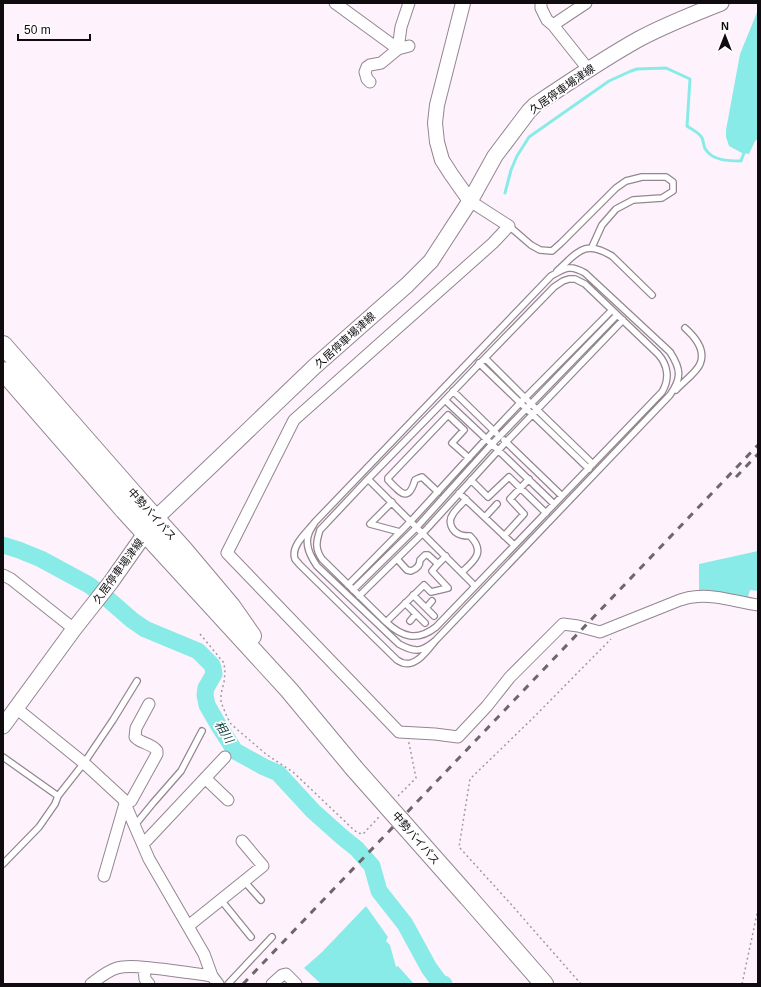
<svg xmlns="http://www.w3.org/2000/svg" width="761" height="987" font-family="Helvetica,'Noto Sans JP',sans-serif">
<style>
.water{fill:#88ebe7}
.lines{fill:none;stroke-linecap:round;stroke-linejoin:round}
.stream{stroke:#88ebe7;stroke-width:3}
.river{stroke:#88ebe7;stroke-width:17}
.service-casing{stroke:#938691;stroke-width:8}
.minor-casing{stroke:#938691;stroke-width:13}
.tertiary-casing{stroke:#938691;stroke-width:16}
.secondary-casing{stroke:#938691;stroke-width:17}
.trunk-casing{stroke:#938691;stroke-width:20}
.path{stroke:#a199a0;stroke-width:1.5;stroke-dasharray:2 3;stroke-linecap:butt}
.service{stroke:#fff;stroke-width:5.5}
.minor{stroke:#fff;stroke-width:11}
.tertiary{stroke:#fff;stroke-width:14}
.secondary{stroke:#fff;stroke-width:15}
.trunk{stroke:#fff;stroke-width:18}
.rail{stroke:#6e666c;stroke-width:3;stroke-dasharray:7 7;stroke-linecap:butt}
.trunk-bridge-casing{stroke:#938691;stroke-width:20;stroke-linecap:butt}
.trunk-bridge{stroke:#fff;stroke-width:18}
.labels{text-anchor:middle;stroke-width:3.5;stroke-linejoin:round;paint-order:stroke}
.street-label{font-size:11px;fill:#100b0f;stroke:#fff}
.water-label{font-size:12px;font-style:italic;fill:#1a4846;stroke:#fff}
</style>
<rect width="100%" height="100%" fill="#fef3fc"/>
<path class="water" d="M758 10V139L755 141 749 154 742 153 729 146 726 137V130L740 54Z
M758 551V591L750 590 747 600 699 591V564Z
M366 906 388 937 386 941 390 945 396 967 398 966 414 984H321L304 968 322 952Z"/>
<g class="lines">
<path class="stream" d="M505 193 511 170 517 156 529 137 609 81 631 71 637 69 666 68 690 79 687 126C691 129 700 133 702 138 704 142 703 146 706 150 713 161 730 161 741 161L744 153"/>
<path class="river" d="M3 545 19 550 41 559 89 585 109 600 132 620 145 629 198 651 212 665 213 668 214 674 206 688 205 695 207 705 219 726 235 751 264 767 278 773 313 811 341 836 357 849 372 866 379 891 405 924 429 968 440 983 444 984"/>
<g class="service-casing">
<path id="service" d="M509 226 531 245 540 250 552 251 561 243 616 188 626 181 642 177H666L673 182V191L662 198 633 200 616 209 602 225 592 247
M557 271C578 252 584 239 612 256L652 295
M569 279H575L585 284 658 354C668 365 670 379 662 392L436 627C417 642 402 637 386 622L322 559C315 549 316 542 320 530L368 479 445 400 485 358 554 287 563 281Z
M485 358 525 398 593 464
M479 363 589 469
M676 390C682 383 697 372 700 364 706 350 694 336 685 328
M453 391 496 433
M445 400 498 450 554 504
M504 440 562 496
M368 479 475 586
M471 480 488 497 509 477 546 513
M438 492 422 477 419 478 415 480C408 504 400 492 388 480V478L448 415 464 430 452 443 469 458
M459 493 514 545
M392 502 370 524 400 532
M485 517 497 504
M315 522C313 526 310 530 309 533 304 545 311 557 317 566L399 644C415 653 422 652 436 640L670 395C682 378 681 369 670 352L585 273C570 264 565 268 551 276L315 522C308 531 290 546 295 559 296 561 298 562 299 564L397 660C399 661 400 662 403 663 417 667 428 649 436 640
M504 536 524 514 510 499 529 479
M397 559 407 570 411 571C417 569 420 566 420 560L425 555H428L438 564 446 556
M462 572C474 561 486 552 470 536 467 536 464 536 461 535 452 532 447 522 453 514 456 509 462 504 466 499
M348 585 411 521 486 439 520 403 612 310
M353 590 417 527 492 444 617 315
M413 595 434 616
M359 596 423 533 506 442 623 320
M405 603 425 623
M426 608 432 601
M410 621 416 614
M386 622 424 585 431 592 448 588 432 571 438 564
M3 757 58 796
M84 763 113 720 137 681
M135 825 153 803 181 771 202 731
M3 864 39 827 55 804 58 796 80 768 85 764
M244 881 261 900
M221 900 251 937
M228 984 272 937"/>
</g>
<g class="minor-casing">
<path id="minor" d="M335 3 398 49 401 27 409 3
M541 3V8L547 20 553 25 588 69
M553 25 586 3
M370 82 367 79 365 72 367 67 370 65 381 63 398 49 409 46
M470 201 509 226 493 243 294 420 227 553 399 732 435 734 458 737 487 706 510 677 563 624 578 626 600 632 680 600C684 599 689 597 693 597 715 594 736 602 758 605
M3 575 11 579 74 629
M16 708 84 763 123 799 149 859 204 954 212 976 218 984
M205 778 228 800
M142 843 147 840 225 757
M104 876 124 807 126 804 131 801 157 754V751C152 743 141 744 135 737L136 728 149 704
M189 927 192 923 263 866 242 841
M144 968 145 979 149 984
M91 984C99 978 107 971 117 968 128 965 140 967 151 968 171 970 192 973 212 976
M272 984 282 975 286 974 296 984"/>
</g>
<g class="tertiary-casing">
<path id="tertiary" d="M463 3 437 105 435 123 437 142 442 160 451 174 470 201"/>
</g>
<g class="secondary-casing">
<path id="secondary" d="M3 726 74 629 111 582 156 518 215 462 314 367 407 285 431 261 470 201 495 156 529 111 535 105C569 82 603 59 639 39 665 25 693 14 721 3"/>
</g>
<g class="trunk-casing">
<path id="trunk" d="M3 345 138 499 183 549 231 606 252 636
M3 371 124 510 289 690 353 767
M468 897 544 984"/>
</g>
<path class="path" d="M200 634 224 663 225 672 224 682 221 694V702L227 717 231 724 239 731 267 755 293 772 354 830 358 833 363 834 379 817
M398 796 416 778 409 743 408 742
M581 984 509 902 459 847 470 779 532 719 611 639
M742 984 758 909"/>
<use href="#service" class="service"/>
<use href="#minor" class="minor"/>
<use href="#tertiary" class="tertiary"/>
<use href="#secondary" class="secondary"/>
<use href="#trunk" class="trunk"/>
<path class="rail" d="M736 477 758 454
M243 984 758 445"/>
<g class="trunk-bridge-casing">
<path id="trunk-bridge" d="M353 767 468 897"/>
</g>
<use href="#trunk-bridge" class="trunk-bridge"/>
</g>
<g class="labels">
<g class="street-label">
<text transform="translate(562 89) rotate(-35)" y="4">久居停車場津線</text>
<text transform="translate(345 340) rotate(-42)" y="4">久居停車場津線</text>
<text transform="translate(152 514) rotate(48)" y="4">中勢バイパス</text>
<text transform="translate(118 571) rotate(-54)" y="4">久居停車場津線</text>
<text transform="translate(416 838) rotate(49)" y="4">中勢バイパス</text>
</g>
<g class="water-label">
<text transform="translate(224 732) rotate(58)" y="4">相川</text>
</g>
</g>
<rect width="761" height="987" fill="none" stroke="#100b0f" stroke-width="8"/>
<g transform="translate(725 36)" stroke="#ffffff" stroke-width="3" paint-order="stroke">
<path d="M0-3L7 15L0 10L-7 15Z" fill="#100b0f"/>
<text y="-6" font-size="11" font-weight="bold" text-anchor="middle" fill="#100b0f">N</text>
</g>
<path d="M18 34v6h72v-6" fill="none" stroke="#100b0f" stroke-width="2"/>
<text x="24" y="34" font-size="12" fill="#100b0f" stroke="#ffffff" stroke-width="3" paint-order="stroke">50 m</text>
</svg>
